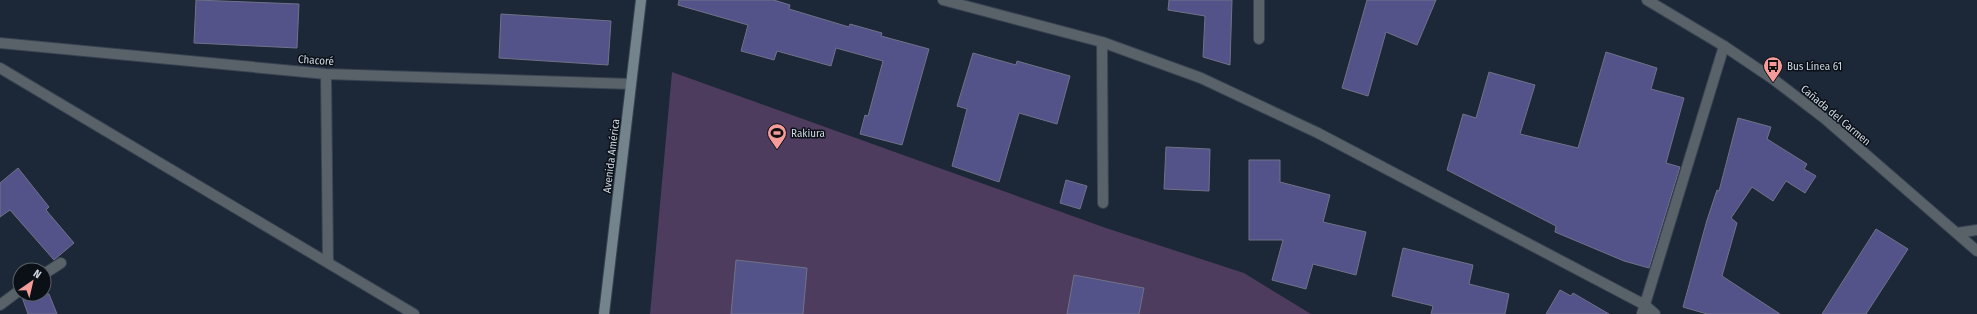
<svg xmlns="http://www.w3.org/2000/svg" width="1977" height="314" font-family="'Fira Sans Condensed',sans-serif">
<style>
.green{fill:#4d3c5d}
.building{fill:#53538a;stroke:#707288}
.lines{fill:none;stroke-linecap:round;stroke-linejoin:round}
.service-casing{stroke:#384352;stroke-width:12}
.minor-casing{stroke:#384352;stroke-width:12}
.tertiary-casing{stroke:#384352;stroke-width:12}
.secondary-casing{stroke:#384352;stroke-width:12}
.service{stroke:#586268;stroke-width:10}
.minor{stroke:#586268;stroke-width:10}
.tertiary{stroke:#586268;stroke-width:10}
.secondary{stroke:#74848d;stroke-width:10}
.labels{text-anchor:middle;stroke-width:3;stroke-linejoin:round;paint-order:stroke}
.street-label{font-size:11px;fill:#cdd5e0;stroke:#0b1017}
.poi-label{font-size:11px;fill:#cdd5e0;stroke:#0b1017;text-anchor:start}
</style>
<rect width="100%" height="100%" fill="#1c2737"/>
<path class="green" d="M672 72 1106 228 1244 273 1311 314H650Z"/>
<path class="building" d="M196 0 299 4 297 48 194 43Z
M679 0H774L790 5 789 9 849 27 850 24 882 33 881 36 929 49 902 145 860 134 865 115 868 116 883 61 836 48 831 66 777 51 774 60 741 51 748 25 678 5Z
M1169 0H1232L1230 65 1203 57 1205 16 1168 10Z
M1367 0H1436L1417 45 1386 32 1368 96 1342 88Z
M501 14 611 21 608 65 499 58Z
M1606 52 1657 68 1651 89 1684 98 1666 163 1680 167 1649 268 1624 261 1555 232 1556 226 1447 170 1463 114 1476 118 1489 72 1535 85 1520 134 1578 148Z
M973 53 1016 65 1017 61 1070 76 1057 124 1019 113 999 182 952 166 967 109 957 106Z
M1738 118 1771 127 1767 139 1807 164 1804 169 1816 176 1805 193 1786 181 1773 201 1752 187 1731 218 1737 223 1722 276 1780 314H1707L1683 307 1707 220 1717 190 1719 191Z
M1166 147 1210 149 1209 191 1164 189Z
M1249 160H1280V182L1330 195 1323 222 1366 232 1356 275 1313 264 1306 289 1272 280 1283 240H1249Z
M18 168 49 207 46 210 74 243 54 260 10 210 0 217V183Z
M1066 180 1087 186 1080 209 1060 203Z
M1876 229 1908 249 1866 314H1822Z
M1403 248 1473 265 1469 284 1509 294 1505 314H1431L1433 306 1392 296Z
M736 260 807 268 803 314H731Z
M1074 275 1144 288 1139 314H1067Z
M1560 290 1571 296 1573 293 1609 314H1546Z
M25 294H49L57 314H28L22 297Z"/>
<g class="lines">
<g class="service-casing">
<path id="service" d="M1259 0V39
M44 274 61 263
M0 305 20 290"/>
</g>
<g class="minor-casing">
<path id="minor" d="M943 0 1102 42 1201 78 1318 133 1645 305 1655 314
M1102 42 1103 203
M0 43 326 74 631 84
M0 68 414 314
M326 74 328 263
M1957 233 1977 230
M1642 314 1724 46"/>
</g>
<g class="tertiary-casing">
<path id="tertiary" d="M1647 0 1724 46 1773 79 1824 118 1977 251"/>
</g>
<g class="secondary-casing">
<path id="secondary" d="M604 314 641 0"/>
</g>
<use href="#service" class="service"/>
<use href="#minor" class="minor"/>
<use href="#tertiary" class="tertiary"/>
<use href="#secondary" class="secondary"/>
</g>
<defs>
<g id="bus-pin" transform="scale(1)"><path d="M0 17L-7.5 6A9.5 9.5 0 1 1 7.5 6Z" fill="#f59b9a" stroke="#0b1017"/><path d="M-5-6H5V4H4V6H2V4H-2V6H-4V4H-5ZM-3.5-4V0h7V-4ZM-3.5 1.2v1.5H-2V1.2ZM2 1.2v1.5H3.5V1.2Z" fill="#111"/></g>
<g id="stadium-pin" transform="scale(1)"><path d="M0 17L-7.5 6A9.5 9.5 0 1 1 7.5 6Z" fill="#f59b9a" stroke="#0b1017"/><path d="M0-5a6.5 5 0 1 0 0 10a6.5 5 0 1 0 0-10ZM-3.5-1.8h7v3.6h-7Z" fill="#111"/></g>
</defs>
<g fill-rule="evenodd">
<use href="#bus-pin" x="1773" y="66"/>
<use href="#stadium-pin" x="777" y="133"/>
</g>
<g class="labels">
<g class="street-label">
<text transform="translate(316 60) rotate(4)" y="4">Chacoré</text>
<text transform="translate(1836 115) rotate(40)" y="4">Cañada del Carmen</text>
<text transform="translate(611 156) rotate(-83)" y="4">Avenida América</text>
</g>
<g class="poi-label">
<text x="1787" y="70">Bus Línea 61</text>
<text x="791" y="137">Rakiura</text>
</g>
</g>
<g transform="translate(32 282) rotate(34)"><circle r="19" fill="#0b1017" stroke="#595f67"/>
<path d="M0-3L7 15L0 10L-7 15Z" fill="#f59b9a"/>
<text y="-6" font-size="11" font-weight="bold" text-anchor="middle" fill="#cdd5e0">N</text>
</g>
</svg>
